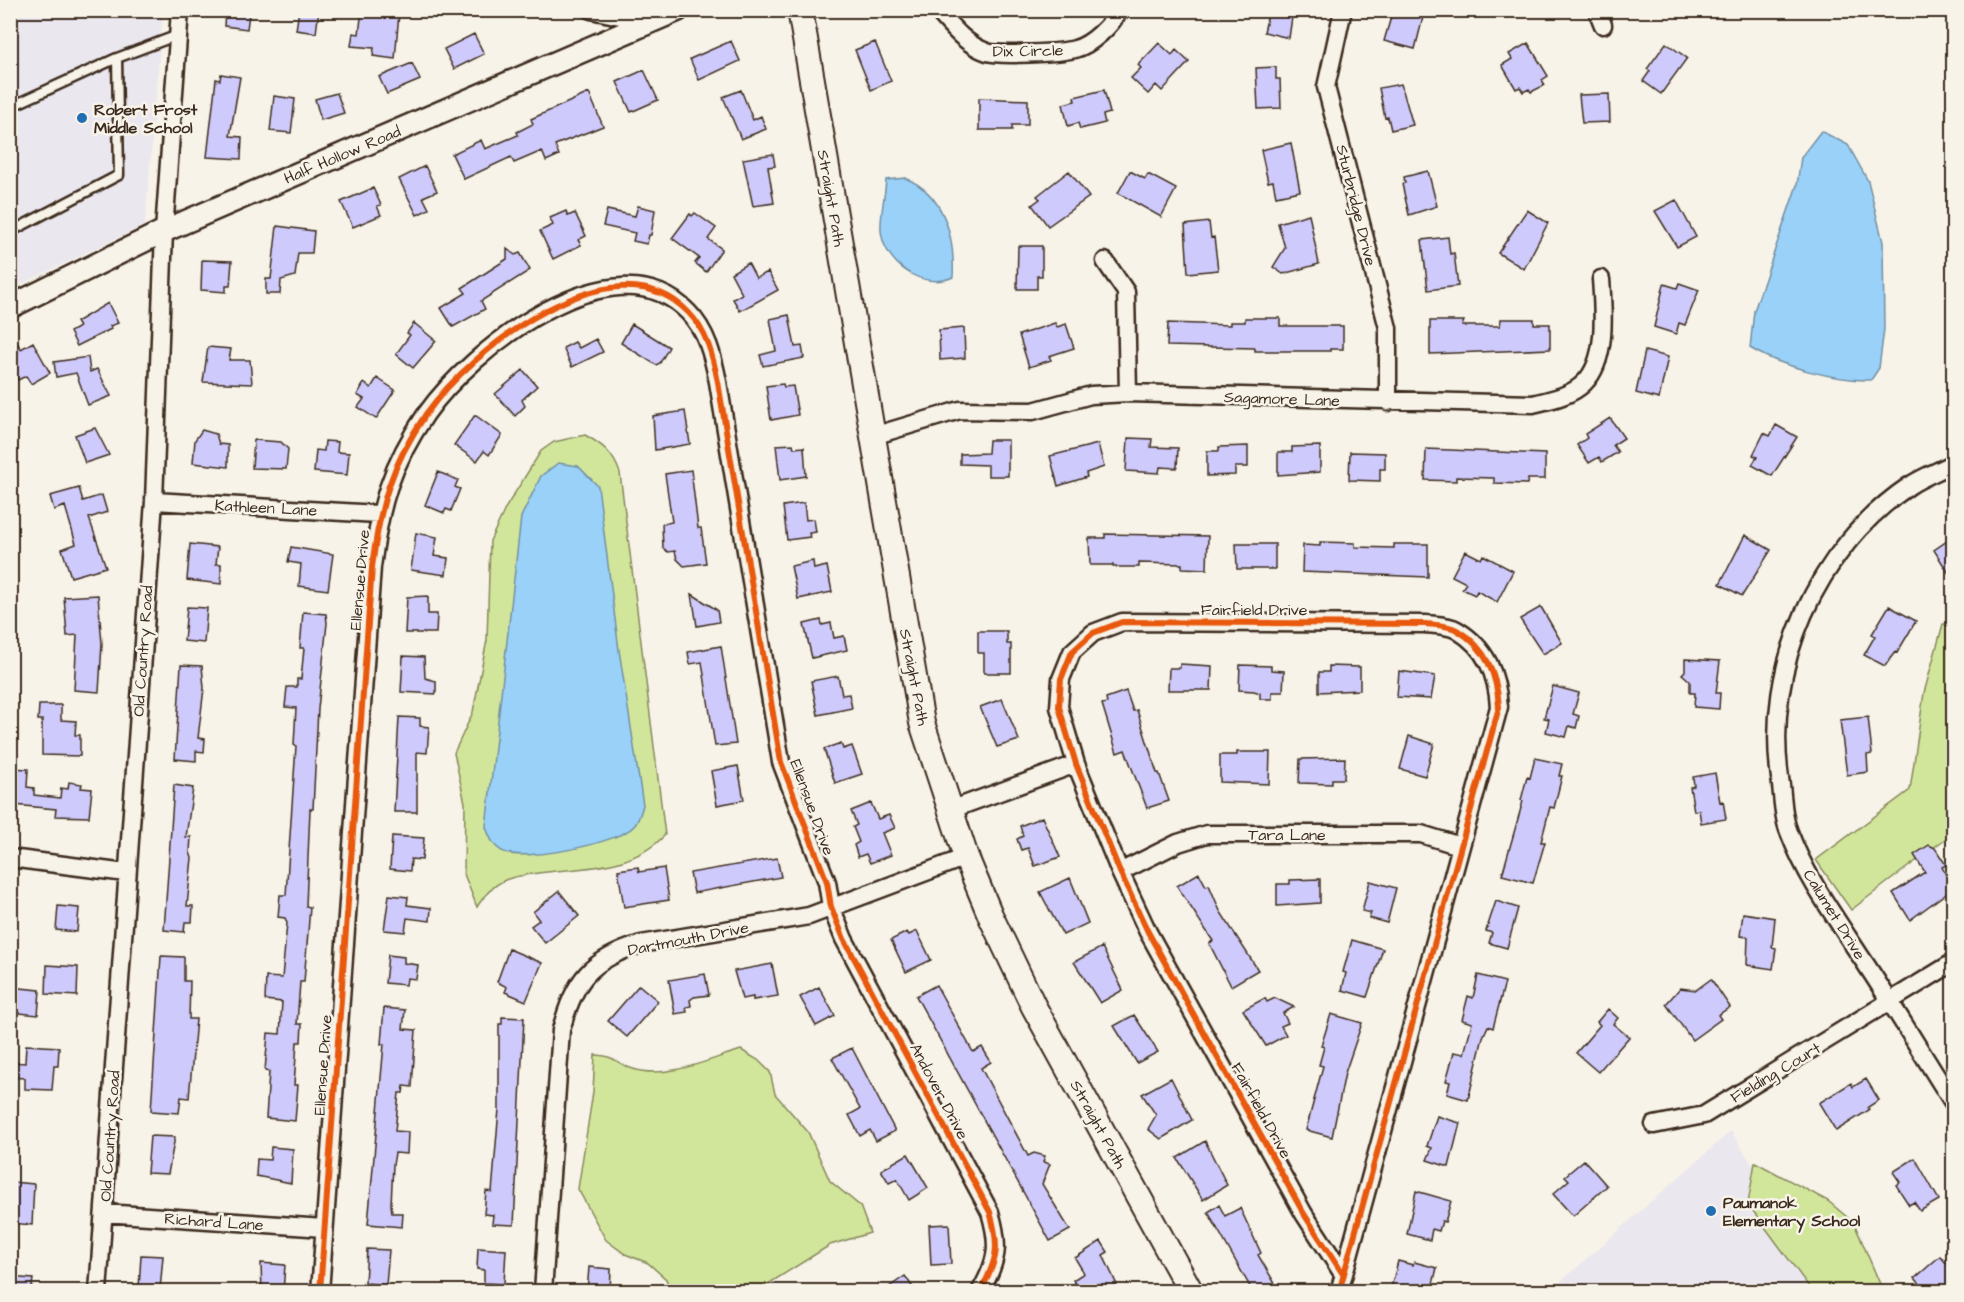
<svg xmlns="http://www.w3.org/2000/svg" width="1964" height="1302" font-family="'Architects Daughter',sans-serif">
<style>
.built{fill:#ebe7ee}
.green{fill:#d2e69b;stroke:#86885c;stroke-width:1.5}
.water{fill:#99d1f8;stroke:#738ea1;stroke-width:1.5}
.building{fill:#cfcafc;stroke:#3b2a1e;stroke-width:1.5}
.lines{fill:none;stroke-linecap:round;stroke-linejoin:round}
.service-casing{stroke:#3b2a1e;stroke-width:13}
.minor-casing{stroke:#3b2a1e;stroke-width:21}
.tertiary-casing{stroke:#3b2a1e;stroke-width:26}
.secondary-casing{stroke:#3b2a1e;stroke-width:28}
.service{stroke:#f7f3e8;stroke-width:8}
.minor{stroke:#f7f3e8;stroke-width:16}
.tertiary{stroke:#f7f3e8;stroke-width:21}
.secondary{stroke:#f7f3e8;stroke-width:24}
.cycleway-casing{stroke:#f7f3e8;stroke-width:10}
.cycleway{stroke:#e8590c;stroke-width:6}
.poi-dot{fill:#1f6fb2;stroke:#f7f3e8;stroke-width:2}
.labels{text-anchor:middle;stroke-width:5;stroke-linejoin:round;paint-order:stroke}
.street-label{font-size:16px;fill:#3b2a1e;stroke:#f7f3e8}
.poi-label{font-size:16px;font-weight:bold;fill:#3b2a1e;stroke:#f7f3e8;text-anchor:start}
</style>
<rect width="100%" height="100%" fill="#f7f3e8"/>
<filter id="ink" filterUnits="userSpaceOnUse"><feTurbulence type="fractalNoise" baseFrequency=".0167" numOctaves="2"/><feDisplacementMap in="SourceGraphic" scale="12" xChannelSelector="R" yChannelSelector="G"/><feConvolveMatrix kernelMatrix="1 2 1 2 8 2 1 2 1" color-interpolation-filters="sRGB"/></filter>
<g filter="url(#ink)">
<path class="built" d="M10 11H163L145 225 11 289Z
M1731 1131 1832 1291 1549 1292Z"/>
<path class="green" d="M585 435C603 445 613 453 620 473L665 835C624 878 563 864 511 878 496 882 485 894 477 907L464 874 465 803 454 753 473 712 487 640 490 541 506 507 541 451 554 442Z
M1943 624H1953V833L1851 910 1816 860 1910 790 1924 693Z
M741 1050 758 1060 770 1072 775 1094 808 1132 830 1181 860 1206 870 1233 830 1245 757 1291H670L666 1279 648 1263 625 1254 606 1240 578 1189 593 1092 595 1055C617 1056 616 1064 633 1069 666 1080 710 1059 741 1050Z
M1755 1162 1828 1201 1854 1223 1883 1291H1812L1748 1204Z"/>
<path class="water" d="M1821 131 1848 145 1868 181 1883 242 1884 329 1879 368 1871 380C1837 381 1779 366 1750 348L1754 311 1797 185 1801 157Z
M905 178C945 194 955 238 953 277 922 291 884 263 881 231 880 215 885 196 886 180Z
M558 463 578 466 598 486 619 650 643 805C641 811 639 821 634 826 619 843 526 862 504 852 493 847 490 838 486 827L521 517 541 476Z"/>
<path class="building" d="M299 10H319L316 33 296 30Z
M362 10 399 13 395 59 373 56 374 48 351 46 353 33 359 34Z
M1269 10H1293L1289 38 1264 32Z
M1393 10H1419L1418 16 1423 17 1415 49 1384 41Z
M225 11 249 14 247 29 224 26Z
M474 34 484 54 454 69 444 49Z
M731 41 740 61 699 80 690 59Z
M875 42 891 81 871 90 855 50Z
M1159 43 1172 55 1176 50 1189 62 1162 91 1156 85 1148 94 1131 78 1141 68 1138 65Z
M1528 43 1548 76 1542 80 1545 85 1531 92 1529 89 1523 92 1520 87 1516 89 1502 65 1512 59 1509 54Z
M1666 43 1687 58 1661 94 1643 81 1650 71 1647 69Z
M412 63 420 80 387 94 379 77Z
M1276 67V79H1280L1281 108 1258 109 1256 68Z
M644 70 658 100 631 112 617 82Z
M221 74 240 77 230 136 242 137 241 159 207 157 216 79 220 80Z
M1401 84 1413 125 1391 130 1388 117 1385 118 1379 88Z
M741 90 753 120 761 116 766 129 741 139 723 97Z
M1104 90 1110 113 1103 115 1105 123 1080 129 1078 123 1068 126 1063 104 1075 101 1074 97Z
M337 93 344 113 321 120 315 99Z
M589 93 603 126 555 145 559 155 546 161 542 151 514 163 511 157 464 179 452 154 481 140 485 149 518 135 517 132 533 124 531 119Z
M1609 94 1610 122 1582 123 1579 95Z
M274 96 295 99 291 133 270 131Z
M979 98 1028 100V125H1012V130H979Z
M1291 143 1300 191 1276 196 1273 181 1268 182 1261 150Z
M773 154 775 166 768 167 774 203 753 206 743 159Z
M425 166 437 191 423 197 429 209 417 215 399 179Z
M1069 171 1089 197 1048 226 1032 205 1040 199 1037 196Z
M1130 171 1145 179 1148 174 1176 189 1161 217 1118 193Z
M1428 171 1437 206 1409 215 1402 184 1405 183 1404 177Z
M373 188 381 205 377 206 381 215 353 227 341 202Z
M1676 200 1696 237 1677 247 1655 211Z
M638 206 655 210 651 235H649L647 244 633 241 635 233 603 226 607 210 635 216Z
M1527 210 1548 223 1524 269 1498 253Z
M566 211 568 216 575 213 586 236 578 240 581 245 553 259 540 231 553 225 550 218Z
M695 213 716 228 708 239 722 249 706 272 695 263 699 258 672 238 690 214 692 216Z
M1309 214 1319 264 1283 274 1273 267 1285 248 1278 223Z
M1209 222 1211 238 1214 237 1218 270 1188 273 1185 225Z
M277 226 314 231 312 253H298L295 276 281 280 280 294H266V279H271Z
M1448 237 1450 254 1454 253 1458 286 1428 290 1422 240Z
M1018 246H1042V276H1037V289H1017Z
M507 249 515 255 520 253 530 270 481 301 485 309 453 327 441 308 466 293 462 288 507 259Z
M202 260 232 261 230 286H226V292L201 290Z
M748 263 756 278 768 272 778 290 740 311 733 299 742 294 731 273Z
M1679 283 1699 290 1685 325 1679 323 1676 334 1654 327 1664 284 1677 288Z
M108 303 118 323 110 326 111 329 77 346 70 332 79 327 76 322Z
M789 315 795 347 802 346 804 358 763 366 760 355 776 351 770 319Z
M1245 318H1280V326H1343V349H1330V351H1255V348L1167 346 1168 323 1230 325V322H1245Z
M1501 319H1534V324H1550V349L1430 354V321H1464L1462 326H1500Z
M414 323 436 341 413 368 396 354 410 335 407 333Z
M1055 323 1057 327 1066 324 1074 348 1049 356 1051 360 1029 367 1019 335Z
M632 324 669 347 660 363 656 365 621 343Z
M964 328 965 358 940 360 939 330Z
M10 331 21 349 33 342 50 373 31 384 26 376 18 380 10 365Z
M596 339 603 352 572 367 563 348 575 342 579 348Z
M208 347 231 349 229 360H250L252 384 203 382Z
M1645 351 1668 357 1659 399 1636 393Z
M88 357 90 372 97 369 111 396 88 405 76 373 56 377 54 362Z
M523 370 537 386 522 400 525 406 515 416 495 394Z
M377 378 395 390 376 419 358 407 364 399 357 395 364 383 371 388Z
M783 384 784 387 793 386 798 415 771 420 766 386Z
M685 411 690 444 655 450 653 416Z
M475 415 502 435 489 455 484 451 477 461 454 445Z
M1610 418 1624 438 1613 445 1618 452 1602 462 1599 457 1589 463 1577 445 1587 438 1585 434Z
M1776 425 1797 437 1772 476 1752 465 1757 457 1753 455 1764 433 1770 436Z
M95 428 109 455 85 463 75 435Z
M202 430 216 434 219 444 228 445V467L193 463 195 440Z
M1128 438 1152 439 1151 447 1178 448 1177 468 1160 467 1159 473 1126 471Z
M254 440 281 442 288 449 286 469 252 468Z
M989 440H1008V476H988V465L960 464V454L988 453Z
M325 441 338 442 337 452 349 453 347 475 314 472 316 450 324 451Z
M793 444 794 448 804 447 806 476 780 480 776 445Z
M1098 444 1104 467 1086 473 1087 477 1058 486 1050 456Z
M1248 446V467H1235V475L1207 476V451H1219V447Z
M1320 446V472L1278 475V452H1292V447Z
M1426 449 1545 454V479H1528L1527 484 1494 483V478L1456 477V481L1425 480Z
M1350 452 1385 453V469H1380V481L1349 480Z
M691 470 698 528H701L706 563 684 566 677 559 675 551 668 552 663 548 662 524 672 522 665 474Z
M438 472 458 480 455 487 460 489 451 511 446 509 444 513 425 505Z
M79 488 83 501 102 495 107 512 89 518 106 567 71 577 62 549 76 544 65 506 54 510 50 496Z
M804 503 806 520 814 519 816 532 809 533 810 537 787 540 783 506Z
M416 533 437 537 434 556 448 558 446 575 411 570Z
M1105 534 1208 536 1207 569 1182 568V564L1139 563V567H1113V565H1090L1089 538H1105Z
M1745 535 1771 550 1742 596 1720 584Z
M1953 537V580L1934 550Z
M1320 542 1355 543V547L1394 548V544H1428V577L1302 572 1303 545 1320 546Z
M190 544 218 547 216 564H221V584L187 580Z
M1236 544H1275V569H1237Z
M291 547 333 554 328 590 299 586 301 564 288 562Z
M1465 551 1481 559 1483 555 1513 571 1497 602 1477 591 1475 595 1462 589 1466 583 1452 576Z
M813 561 814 569 827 566 832 592 798 599 791 566Z
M692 594 717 610 719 622 697 626Z
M98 595 102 644 99 692 74 690 77 635 67 636 64 597Z
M428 596V614H437L436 633H405L407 597Z
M1889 606 1916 621 1897 653 1895 652 1885 666 1864 655 1875 636 1872 634Z
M187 607 207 608 204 643 184 641Z
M1541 607 1562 643 1543 654 1520 619Z
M303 612 326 614 327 623 318 709 313 809H310L306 906 310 907 304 982H300L297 1024H302L301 1042H297L294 1085H298L295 1121 266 1118 269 1072 265 1071 268 1033 280 1034 282 1002 265 1000 266 977 282 978 287 923 285 918 278 917 280 895H286L296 746 294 745 296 708 285 707 287 687H297V679H301L304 648H300Z
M821 620 822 625 831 623 834 638 844 636 847 650 812 658 804 624Z
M978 631H1007V644H1011V673H984V653H978Z
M721 646 736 744 715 746 702 662 690 664 688 652Z
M403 656 424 657 425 678 436 681V694L401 692Z
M1685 659 1720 661 1716 693H1720L1719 709 1694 707 1695 693H1690V681L1682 674 1685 671Z
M1180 664 1212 666 1211 690H1168L1169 668H1180Z
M181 665 202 666 204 688 198 738 205 739 204 752 196 751V761L175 759Z
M1240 665 1271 666V670L1284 671 1283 692H1272V699H1260V693L1254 691 1239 690Z
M1329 666 1360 667V690L1319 692V672H1329Z
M1399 671 1435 676 1431 699 1397 697Z
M838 676 842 695 849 694 852 708 818 715 811 681Z
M1553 686 1579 693 1573 714 1579 716 1576 728 1569 726 1566 737 1546 732 1549 719 1544 718Z
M1126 691 1133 711 1137 710 1157 773H1159L1169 801 1147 808 1125 750 1117 753 1102 704 1107 703 1106 698Z
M1002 699 1019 740 997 747 980 707Z
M39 705H61V720L76 721 75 735H80V756L42 755V720H38Z
M399 717 420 718V726L429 727 427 753 417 752V812H394Z
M1868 717 1872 754 1867 755 1868 772 1847 775 1840 720Z
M1409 736 1434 744 1425 776 1400 769Z
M841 743 843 749 852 746 862 774 835 783 824 749Z
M1237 752H1270L1269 784 1220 782V755H1237Z
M1345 758 1344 779H1332V784L1299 783 1300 759Z
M1535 758 1562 764 1559 776H1562L1554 808 1550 807 1541 842H1545L1533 883 1502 875 1523 801 1521 800 1527 777 1530 778Z
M738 766 744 800 717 805 711 771Z
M10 768 28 769 27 787 34 788V795L60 798 61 788 68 789 69 782 82 784 81 788 92 789 89 817 55 816 56 809 14 805V801L10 800Z
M1715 773 1720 802 1723 801 1726 819 1701 823 1699 810 1694 811 1690 787 1694 786 1693 777Z
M174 785 193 788 186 837H191L190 852 192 858 187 906H193L192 922H185L184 932 164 930Z
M871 803 878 819 889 815 895 828 882 833 891 855 870 863 866 854 858 857 854 845 859 842 853 827 857 825 851 811Z
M1042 817 1060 857 1035 866 1028 848 1021 850 1017 839 1023 836 1020 826Z
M392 836 424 838 422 860 411 859 410 871 390 869Z
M1929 845 1935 848 1946 865 1942 867 1953 888 1910 920 1893 893 1925 872 1914 855Z
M777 858 781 877 694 893 690 873Z
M638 867 639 872 664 868 669 900 624 907 618 870Z
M1199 873 1206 886 1209 885 1220 911 1258 970 1231 986 1209 943 1213 941 1177 886Z
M1070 878 1088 923 1063 935 1040 892Z
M1320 879V903L1277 906V884H1290V880Z
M1370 881 1396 888 1387 923 1369 918 1371 913 1362 911Z
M559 891 579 916 545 943 531 926 539 920 533 912Z
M389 895 408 897 407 905 431 908 430 921 407 918 405 932 384 930Z
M1496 901 1518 908 1507 948 1489 943 1492 933 1486 931Z
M58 906 79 908 77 932 56 930Z
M1743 913 1775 918 1772 947 1776 948 1773 969 1747 965 1748 937 1740 936Z
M917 931 931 960 906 972 891 940 907 932 909 935Z
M1352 940 1383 949 1367 997 1342 990 1346 973 1343 972Z
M1102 947 1123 990 1100 1003 1074 962Z
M509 949 542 963 526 1001 505 992 507 987 497 982Z
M388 955 404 957V963L418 965 416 979 407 978 406 985 385 983Z
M161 956 184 957V981H190L189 1019H196L189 1098 181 1097 179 1113 151 1111Z
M772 964 778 996 753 1000V997L742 999 734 971Z
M47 965 78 967 77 996 46 994Z
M705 974 709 995 694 997 690 1000 691 1006 686 1007 687 1012 675 1014 669 980Z
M1478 975 1505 982 1493 1028 1488 1026 1483 1037 1468 1100 1447 1094 1450 1082 1446 1081 1454 1052 1464 1054 1472 1023 1462 1020 1468 996 1473 998Z
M1711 979 1730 1007 1718 1015 1721 1019 1692 1040 1666 1004 1680 988 1696 990Z
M639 985 658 1001 627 1037 608 1021Z
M936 985 973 1052 982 1047 991 1062 981 1068 1028 1156 1034 1153 1045 1156 1043 1162 1050 1164 1042 1184 1070 1230 1050 1241 916 996Z
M10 987 40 990 38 1015 10 1012Z
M819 987 835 1016 816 1026 800 997Z
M1265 998 1267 1002 1275 998 1294 1007 1283 1013 1288 1023 1281 1026 1286 1035 1266 1046 1243 1010Z
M384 1008 405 1010 403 1029 416 1030 412 1087 404 1086 403 1093H399L395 1131 408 1132 407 1154 395 1153 393 1165 391 1204 392 1213H403L402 1227 368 1224 384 1044H381Z
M1608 1009 1618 1018 1613 1024 1629 1037 1598 1072 1576 1053 1600 1025 1597 1022Z
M1331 1014 1362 1023 1345 1073 1332 1137 1306 1130 1323 1066 1319 1065 1324 1047 1321 1046Z
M1134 1015 1158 1052 1137 1063 1114 1026Z
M502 1017 524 1018 514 1225 492 1224 493 1215 484 1214 486 1191 492 1192 499 1109V1024H502Z
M26 1045 59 1047 58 1066H54L52 1090 25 1089V1078L11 1077 12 1062 25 1063Z
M852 1048 895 1131 876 1141 870 1130 860 1136 849 1115 860 1109 832 1058Z
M1171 1078 1192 1120 1161 1139 1148 1129 1156 1115 1142 1094Z
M1866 1079 1879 1100 1868 1107 1869 1110 1836 1131 1819 1103 1851 1083 1853 1087Z
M1437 1116 1460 1123 1449 1167 1427 1160 1432 1148 1427 1146Z
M150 1136 175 1137 168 1174 147 1173Z
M1205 1141 1227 1185 1203 1200 1177 1158Z
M271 1147 293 1149 291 1183 256 1176 257 1159 270 1160Z
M908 1154 928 1188 909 1200 897 1179 889 1183 881 1170Z
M1915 1158 1939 1200 1920 1211 1914 1202 1909 1205 1896 1185 1900 1182 1893 1172Z
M1584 1160 1607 1186 1573 1216 1553 1194 1569 1180 1565 1176Z
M11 1182 34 1184 32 1225 10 1223Z
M1416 1191 1451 1201 1445 1222 1442 1221 1439 1231 1432 1229 1430 1240 1407 1234Z
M1219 1205 1225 1216 1240 1208 1261 1253 1258 1255 1280 1292H1253L1208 1212Z
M949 1224 951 1264 931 1265 929 1225Z
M1101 1241 1108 1252 1103 1255 1117 1285 1106 1292H1096L1093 1287 1080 1292 1073 1280 1084 1273 1075 1258Z
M478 1248 506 1250 504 1284 484 1283V1270L477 1269Z
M367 1249 389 1250 386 1285 365 1283Z
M141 1255 163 1256 160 1290 139 1288Z
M1940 1256 1947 1264 1953 1259V1292H1927L1915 1278Z
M1398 1261 1413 1265 1414 1262 1437 1268 1432 1288 1423 1285 1422 1292H1390Z
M261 1263 285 1265 283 1292H262Z
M589 1267 611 1269 610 1292H587Z
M905 1276 916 1292H882Z
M10 1277 33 1279 31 1292H10Z"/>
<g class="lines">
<g class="service-casing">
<path id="service" d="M10 107 117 58
M10 232 119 175 117 58 178 35"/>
</g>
<g class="minor-casing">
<path id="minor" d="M591 10 649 22
M937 10C951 26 966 45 987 52 999 56 1061 53 1075 49 1091 45 1112 25 1119 10
M1343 10 1326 87 1388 328V402
M1597 10 1603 25
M1105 261 1126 292 1128 393
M873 436 960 410 1033 411 1091 395 1128 393 1533 404C1550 400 1571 396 1584 383 1608 360 1603 309 1601 279
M1954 463C1939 471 1922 477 1909 486 1816 549 1764 667 1780 778 1783 795 1782 816 1789 832 1806 877 1833 914 1859 954 1892 1003 1922 1054 1954 1104
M154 501 378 514
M950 810 1076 764
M10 858 126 873
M1120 872 1178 843 1207 834H1421L1460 846
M1654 1125 1704 1115 1954 962
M104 1213 324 1228
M98 1292 154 501 164 231 180 10
M320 1292 372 567C380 505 390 467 426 414 471 350 614 236 688 312 707 331 713 357 718 382L781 762 827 882 831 907 844 939 990 1212C1000 1246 998 1260 980 1292
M543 1292 561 1030C575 979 590 960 641 944L809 916 966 857
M1339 1292 1499 707C1497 675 1487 648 1457 630 1449 625 1434 625 1425 624L1122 622 1093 633 1072 652 1061 679 1059 707 1076 764 1120 872 1148 932 1304 1214 1343 1274"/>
</g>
<g class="tertiary-casing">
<path id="tertiary" d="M10 307 164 231 678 10"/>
</g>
<g class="secondary-casing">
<path id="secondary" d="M800 10 922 723 966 857 991 917 1034 1007 1191 1292"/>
</g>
<use href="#service" class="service"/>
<use href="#minor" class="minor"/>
<use href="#tertiary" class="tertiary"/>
<use href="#secondary" class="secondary"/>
<g class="cycleway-casing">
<path id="cycleway" d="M320 1292 372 567C380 505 390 467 426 414 471 350 614 236 688 312 707 331 713 357 718 382L781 762 827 882 831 907 844 939 990 1212C1000 1246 998 1260 980 1292
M1339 1292 1499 707C1497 675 1487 648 1457 630 1449 625 1434 625 1425 624L1122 622 1093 633 1072 652 1061 679 1059 707 1076 764 1120 872 1148 932 1304 1214 1343 1274"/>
</g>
<use href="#cycleway" class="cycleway"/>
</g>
</g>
<g class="poi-dot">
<circle cx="82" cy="118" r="6"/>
<circle cx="1711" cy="1211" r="6"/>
</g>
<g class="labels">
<g class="street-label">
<text transform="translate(1028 50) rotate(-1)" y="6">Dix Circle</text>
<text transform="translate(342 154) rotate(-23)" y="6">Half Hollow Road</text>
<text transform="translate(832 198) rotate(80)" y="6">Straight Path</text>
<text transform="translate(1357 205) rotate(76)" y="6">Sturbridge Drive</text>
<text transform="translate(1282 398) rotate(2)" y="6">Sagamore Lane</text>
<text transform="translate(266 507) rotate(3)" y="6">Kathleen Lane</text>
<text transform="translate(359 580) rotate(-85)" y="6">Ellensue Drive</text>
<text x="1254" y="615">Fairfield Drive</text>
<text transform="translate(142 651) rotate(-86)" y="6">Old Country Road</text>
<text transform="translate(915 677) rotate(79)" y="6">Straight Path</text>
<text transform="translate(813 807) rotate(70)" y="6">Ellensue Drive</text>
<text x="1287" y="840">Tara Lane</text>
<text transform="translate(1835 914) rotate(58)" y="6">Calumet Drive</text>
<text transform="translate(688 938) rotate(-11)" y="6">Dartmouth Drive</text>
<text transform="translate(322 1065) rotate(-86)" y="6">Ellensue Drive</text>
<text transform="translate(1775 1072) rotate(-31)" y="6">Fielding Court</text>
<text transform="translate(940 1091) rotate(62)" y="6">Andover Drive</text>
<text transform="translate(1262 1110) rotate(61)" y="6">Fairfield Drive</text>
<text transform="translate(1099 1124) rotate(61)" y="6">Straight Path</text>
<text transform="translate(109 1136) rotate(-86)" y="6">Old Country Road</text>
<text transform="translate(214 1221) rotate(4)" y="6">Richard Lane</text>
</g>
<g class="poi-label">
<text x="94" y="115">Robert Frost<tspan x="94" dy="18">Middle School</tspan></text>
<text x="1723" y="1208">Paumanok<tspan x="1723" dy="18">Elementary School</tspan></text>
</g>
</g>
<rect width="1964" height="1302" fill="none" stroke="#f7f3e8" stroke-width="36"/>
<rect x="18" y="18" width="1928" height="1266" fill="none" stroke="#3b2a1e" stroke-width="2" filter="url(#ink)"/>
</svg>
